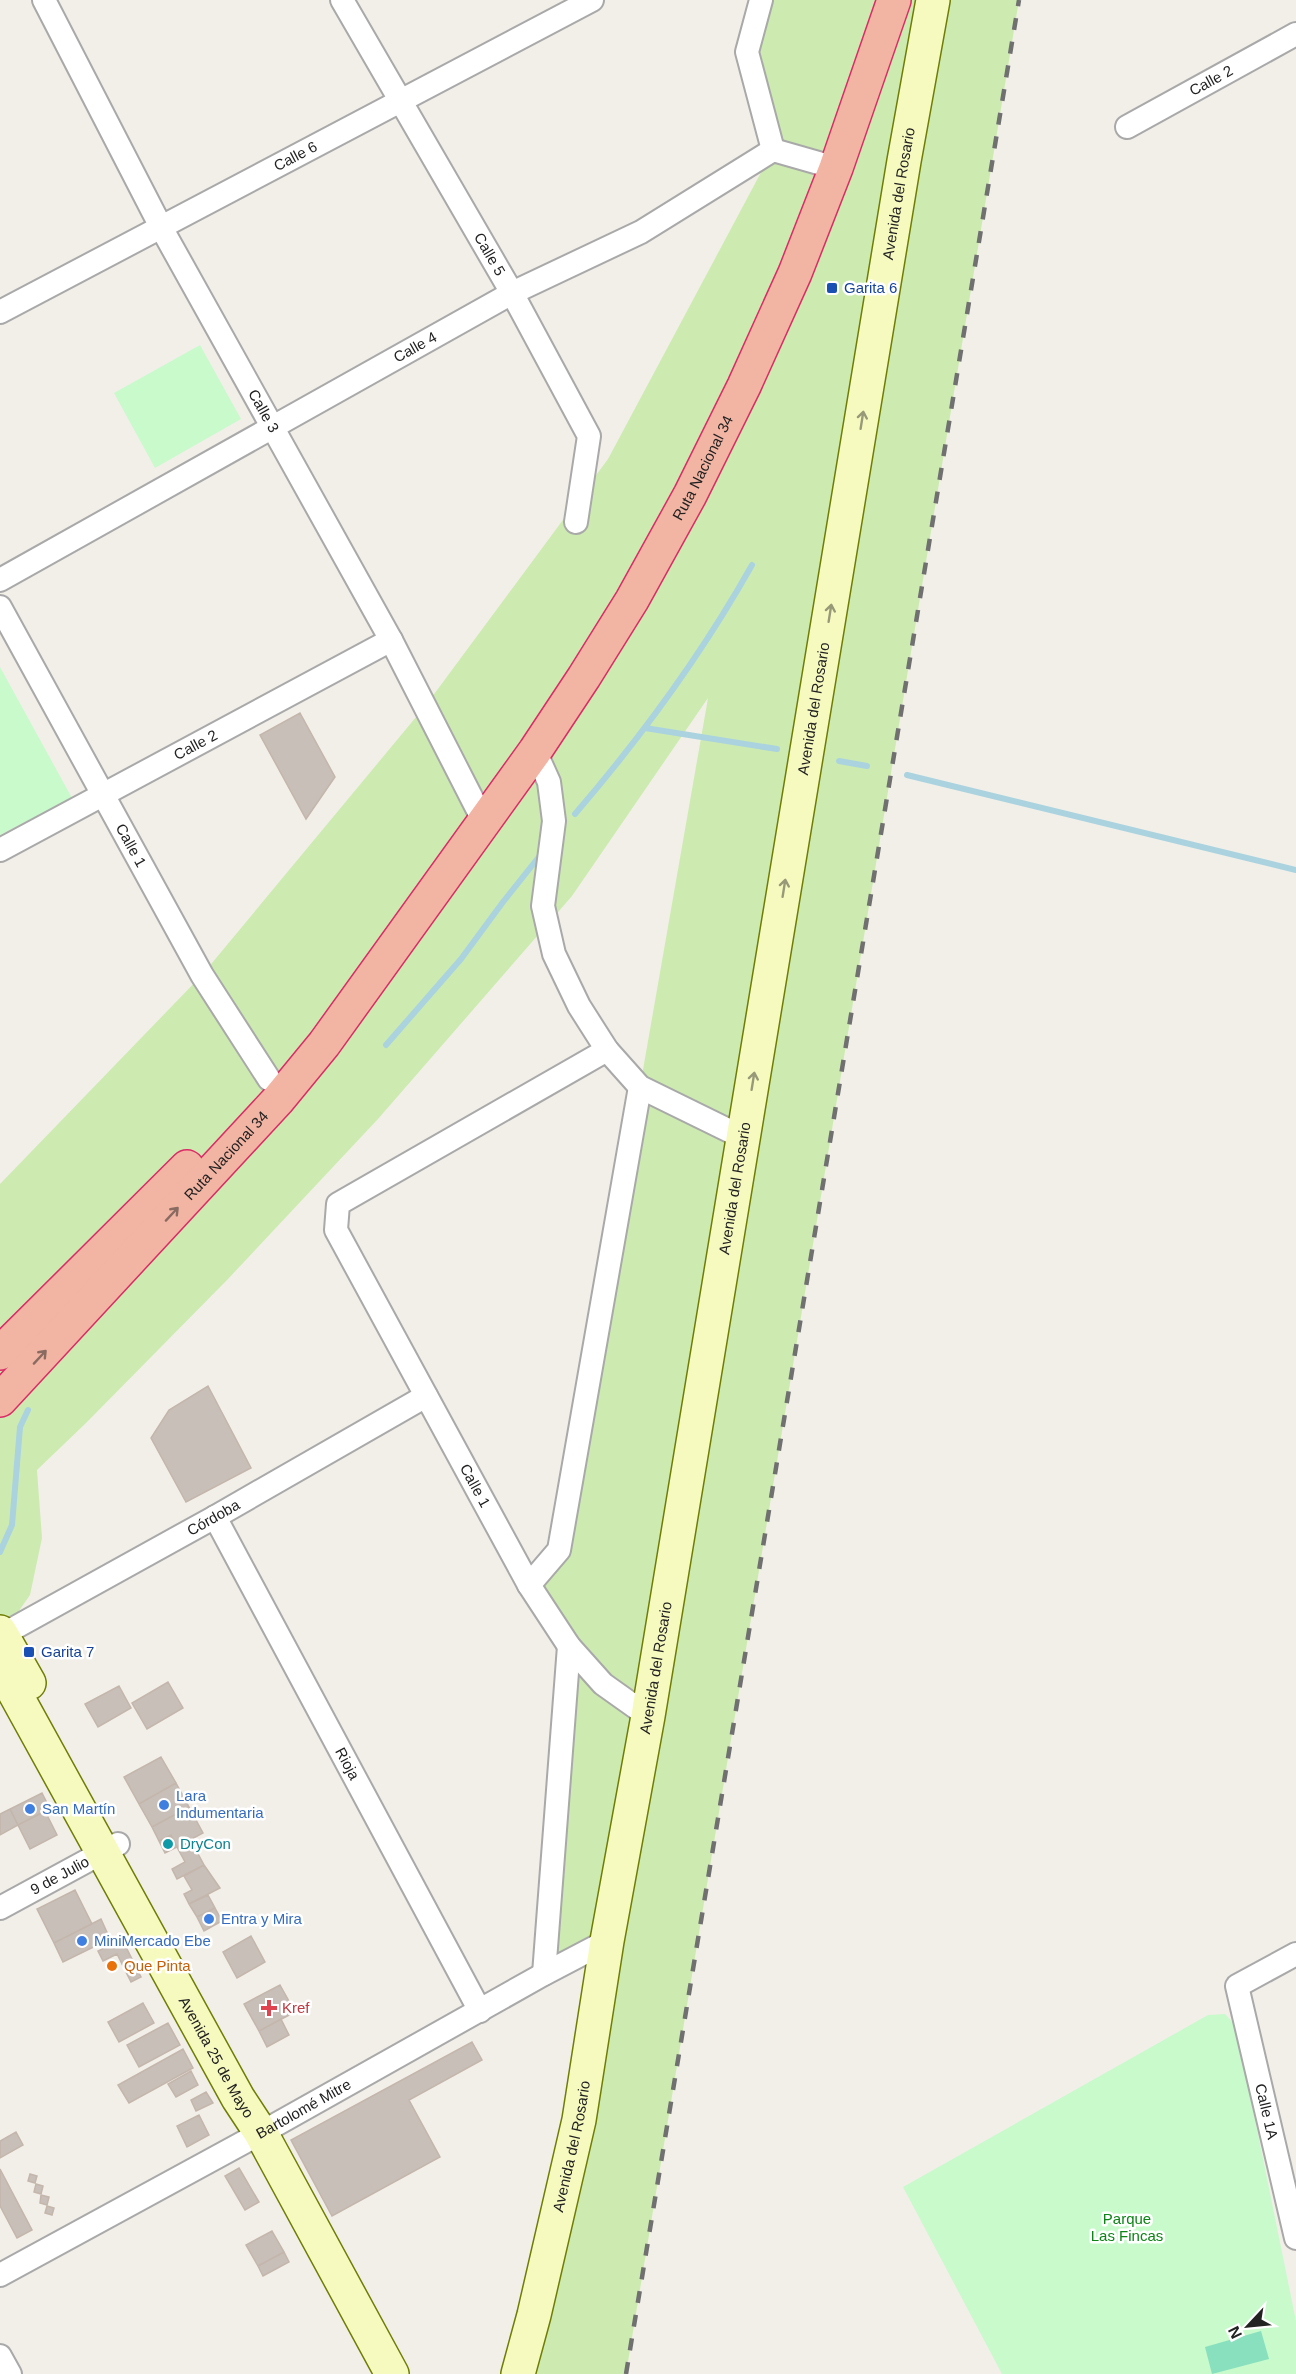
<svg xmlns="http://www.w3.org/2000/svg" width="1296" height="2374" font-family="Helvetica,sans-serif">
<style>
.grass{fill:#cdebb0}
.park{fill:#c8facc}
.pitch{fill:#88e0be}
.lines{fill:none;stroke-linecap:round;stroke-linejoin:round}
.stream{stroke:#aad3df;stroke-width:6}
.building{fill:#c7bfb8;stroke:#c4b6ab;stroke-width:1.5}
.minor-casing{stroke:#a9a9a9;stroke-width:26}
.secondary-casing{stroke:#707d05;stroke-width:36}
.trunk-casing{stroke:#dc2a67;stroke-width:36}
.minor{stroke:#fff;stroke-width:22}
.secondary{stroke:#f7fabf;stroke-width:33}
.trunk{stroke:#f2b4a3;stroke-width:33}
.rail{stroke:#707070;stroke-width:4.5;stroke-dasharray:12 12;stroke-linecap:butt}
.oneway{stroke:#979978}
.oneway2{stroke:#8a6b62}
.transit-dot{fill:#1a4fb4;stroke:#fff;stroke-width:2}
.shop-dot{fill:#3f7fe0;stroke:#fff;stroke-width:2}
.culture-dot{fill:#0f9aa8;stroke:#fff;stroke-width:2}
.food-dot{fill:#e8710a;stroke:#fff;stroke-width:2}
.health-dot{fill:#e0444e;stroke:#fff;stroke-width:2}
.labels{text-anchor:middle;stroke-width:5;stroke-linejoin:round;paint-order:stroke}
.street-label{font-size:15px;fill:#222;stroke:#fff}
.transit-label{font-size:15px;fill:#164399;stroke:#fff;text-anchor:start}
.shop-label{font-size:15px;fill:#366cbe;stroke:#fff;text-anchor:start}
.culture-label{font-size:15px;fill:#0d838f;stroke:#fff;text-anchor:start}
.food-label{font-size:15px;fill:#c56008;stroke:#fff;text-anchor:start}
.health-label{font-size:15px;fill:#be3a42;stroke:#fff;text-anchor:start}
.park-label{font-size:15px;fill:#0c8416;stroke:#fff}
</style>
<rect width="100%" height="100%" fill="#f2efe9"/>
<path class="grass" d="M761 0H1019L626 2374H518L607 1942 544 1974 569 1646 529 1585 559 1550 708 698 572 896 378 1119 228 1279 86 1423 37 1470 42 1538 30 1595 2 1635 254 2090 261 2133 0 1666V1184L202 975 426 705 608 459 773 150 747 52Z"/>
<path class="park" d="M200 345 241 419 155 468 114 393Z
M0 667 72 798 0 835Z
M1225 2014 1236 2026 1296 2321V2374H1002L903 2187 1208 2015Z"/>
<path class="pitch" d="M1261 2331 1269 2359 1212 2374 1205 2347Z"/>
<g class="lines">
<path class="stream" d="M645 728 777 749
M839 761 867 766
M907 775 1296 870
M575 814C642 736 702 654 752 565
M386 1045 461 959 503 902 542 853
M0 1552 12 1525 20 1427 28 1410"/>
</g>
<path class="building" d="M300 713 335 777 306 819 260 735Z
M208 1386 251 1468 186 1502 151 1438 169 1410Z
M168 1682 183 1708 147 1729 132 1703Z
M119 1686 131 1708 98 1727 85 1704Z
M161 1757 176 1783 139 1804 124 1777Z
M176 1783 189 1807 152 1827 139 1804Z
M42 1793 50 1809 18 1825 10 1809Z
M189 1807 203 1833 177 1847 171 1835 159 1841 152 1827Z
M10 1809 18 1825 0 1835V1814Z
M45 1811 57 1835 30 1849 18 1825Z
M171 1835 177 1847 165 1853 159 1841Z
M190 1839 204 1865 177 1879 172 1869 185 1862 177 1847Z
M204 1865 220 1888 189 1904 184 1894 192 1890 184 1876Z
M75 1890 92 1924 54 1943 37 1909Z
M208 1895 215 1908 197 1917 189 1904Z
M215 1908 222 1921 204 1931 197 1917Z
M101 1919 110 1939 63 1962 54 1943Z
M251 1936 265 1962 237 1978 223 1952Z
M122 1939 137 1969 127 1974 117 1954 103 1961 98 1951Z
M137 1969 141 1977 131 1982 127 1974Z
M280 1985 295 2012 259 2031 244 2004Z
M143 2003 154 2023 119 2042 108 2022Z
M281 2019 289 2035 267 2047 259 2031Z
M168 2023 180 2045 139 2067 127 2045Z
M472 2042 482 2060 409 2100 440 2157 332 2216 291 2140Z
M183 2049 193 2068 129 2103 118 2085Z
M191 2071 198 2085 176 2097 168 2084Z
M206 2092 213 2103 196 2111 191 2100Z
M199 2115 209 2135 187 2147 177 2126Z
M16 2132 23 2145 0 2158V2141Z
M239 2168 259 2202 245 2210 225 2176Z
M0 2169 32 2230 17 2238 0 2206Z
M30 2174 37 2176 35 2183 28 2181Z
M36 2184 43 2186 41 2194 34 2192Z
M41 2195 49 2197 47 2205 40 2203Z
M47 2206 54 2208 52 2215 45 2213Z
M272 2231 284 2252 258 2266 246 2245Z
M284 2252 289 2262 263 2276 258 2266Z"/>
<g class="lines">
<g class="minor-casing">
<g id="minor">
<path id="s1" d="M44 0 162 229 391 640 484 822"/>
<path id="s2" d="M342 0 512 293 589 436 576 522"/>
<path d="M761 0 747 52 773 150"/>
<path id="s3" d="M1127 127 1296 34"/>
<path id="s4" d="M0 312 592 0"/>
<path id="s5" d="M0 580 512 293 641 232 773 150 836 168"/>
<path id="s6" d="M0 607 202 975 269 1079"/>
<path d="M535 751 549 782 554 821 543 906 554 954 579 1006 607 1050 640 1087 744 1138"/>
<path id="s7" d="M0 850 391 640"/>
<path id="s8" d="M607 1050 338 1204 336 1230 529 1585 569 1646 603 1684 648 1716"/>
<path id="s9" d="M215 1517 480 2011"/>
<path d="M529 1585 559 1550 640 1087"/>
<path id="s10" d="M0 1636 215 1517 426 1396"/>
<path id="s11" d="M0 1908 118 1844"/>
<path id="s12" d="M1296 1954 1237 1986 1296 2238"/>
<path d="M544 1974 569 1646"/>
<path id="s13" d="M0 2275 261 2133 544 1974 607 1941"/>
<path d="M0 2356 10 2374"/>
</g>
</g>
<g class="secondary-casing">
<g id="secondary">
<path d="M0 1632 29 1683"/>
<path id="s14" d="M0 1666 238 2098 261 2133 392 2374"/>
<path id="s15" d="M518 2374 534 2315 579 2120 607 1941 648 1716 904 161 933 0"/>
</g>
</g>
<g class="trunk-casing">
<g id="trunk">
<path d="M0 1353 187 1167"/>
<path id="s16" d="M0 1400 278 1100 324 1044 535 751 584 677 632 600 690 495 744 386 795 273 836 168 894 0"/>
</g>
</g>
<use href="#minor" class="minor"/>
<use href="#secondary" class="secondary"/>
<use href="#trunk" class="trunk"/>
<path class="rail" d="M626 2374 1019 0"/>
</g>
<defs><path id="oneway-shaft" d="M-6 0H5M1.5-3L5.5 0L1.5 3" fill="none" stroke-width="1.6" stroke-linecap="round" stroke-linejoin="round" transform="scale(1.5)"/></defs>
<g class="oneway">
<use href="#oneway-shaft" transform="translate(862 420) rotate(-81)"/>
<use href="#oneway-shaft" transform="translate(830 613) rotate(-81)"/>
<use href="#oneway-shaft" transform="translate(784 888) rotate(-81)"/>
<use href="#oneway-shaft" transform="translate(753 1081) rotate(-81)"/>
</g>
<g class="oneway2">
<use href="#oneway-shaft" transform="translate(172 1214) rotate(-47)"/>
<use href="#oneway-shaft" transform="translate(40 1357) rotate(-47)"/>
</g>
<g class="transit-dot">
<rect x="826" y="282" width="12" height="12" rx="3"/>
<rect x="23" y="1646" width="12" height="12" rx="3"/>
</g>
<g class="shop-dot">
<circle cx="164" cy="1805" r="6"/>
<circle cx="30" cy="1809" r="6"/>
<circle cx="209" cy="1919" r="6"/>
<circle cx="82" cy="1941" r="6"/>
</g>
<circle class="culture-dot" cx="168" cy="1844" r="6"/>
<circle class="food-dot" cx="112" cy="1966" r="6"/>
<path class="health-dot" d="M266 1999h6v6h6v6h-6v6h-6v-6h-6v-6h6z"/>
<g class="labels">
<g class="street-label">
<text dy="5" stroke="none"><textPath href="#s3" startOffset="96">Calle 2</textPath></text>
<text dy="5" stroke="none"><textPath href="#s4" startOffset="334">Calle 6</textPath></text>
<text dy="5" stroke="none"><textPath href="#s15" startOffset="2214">Avenida del Rosario</textPath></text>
<text dy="5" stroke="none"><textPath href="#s2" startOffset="294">Calle 5</textPath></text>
<text dy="5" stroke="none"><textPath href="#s5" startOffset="476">Calle 4</textPath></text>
<text dy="5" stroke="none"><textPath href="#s1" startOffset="466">Calle 3</textPath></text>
<text dy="5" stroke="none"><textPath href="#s16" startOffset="1172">Ruta Nacional 34</textPath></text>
<text dy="5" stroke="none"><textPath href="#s15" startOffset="1692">Avenida del Rosario</textPath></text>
<text dy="5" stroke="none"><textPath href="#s7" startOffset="222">Calle 2</textPath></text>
<text dy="5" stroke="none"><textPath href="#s6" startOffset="272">Calle 1</textPath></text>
<text dy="5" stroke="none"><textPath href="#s16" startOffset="333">Ruta Nacional 34</textPath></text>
<text dy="5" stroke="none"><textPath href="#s15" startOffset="1206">Avenida del Rosario</textPath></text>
<text dy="5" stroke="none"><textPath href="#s8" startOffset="627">Calle 1</textPath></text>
<text dy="5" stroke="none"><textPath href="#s10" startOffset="244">Córdoba</textPath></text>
<text dy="5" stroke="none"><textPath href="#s15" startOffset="720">Avenida del Rosario</textPath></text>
<text dy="5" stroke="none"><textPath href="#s9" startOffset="280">Rioja</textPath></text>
<text dy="5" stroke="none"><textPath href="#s11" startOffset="68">9 de Julio</textPath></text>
<text dy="5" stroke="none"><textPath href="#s14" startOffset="447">Avenida 25 de Mayo</textPath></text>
<text dy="5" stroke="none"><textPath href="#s13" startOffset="346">Bartolomé Mitre</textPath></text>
<text dy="5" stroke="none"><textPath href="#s12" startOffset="196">Calle 1A</textPath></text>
<text dy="5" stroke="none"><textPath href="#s15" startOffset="234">Avenida del Rosario</textPath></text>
</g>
<g class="transit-label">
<text x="844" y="293">Garita 6</text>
<text x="41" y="1657">Garita 7</text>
</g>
<g class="shop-label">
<text x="176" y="1801">Lara<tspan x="176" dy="17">Indumentaria</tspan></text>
<text x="42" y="1814">San Martín</text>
<text x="221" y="1924">Entra y Mira</text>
<text x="94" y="1946">MiniMercado Ebe</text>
</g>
<g class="culture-label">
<text x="180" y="1849">DryCon</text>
</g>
<g class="food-label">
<text x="124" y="1971">Que Pinta</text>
</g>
<g class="health-label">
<text x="282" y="2013">Kref</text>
</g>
<g class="park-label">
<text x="1127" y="2224">Parque<tspan x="1127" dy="17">Las Fincas</tspan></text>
</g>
</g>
<g transform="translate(1248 2326) rotate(244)" stroke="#ffffff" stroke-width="4.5" paint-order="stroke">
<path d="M0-4.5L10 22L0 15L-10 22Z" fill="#222222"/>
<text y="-9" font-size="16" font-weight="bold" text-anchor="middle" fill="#222222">N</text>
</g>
</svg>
